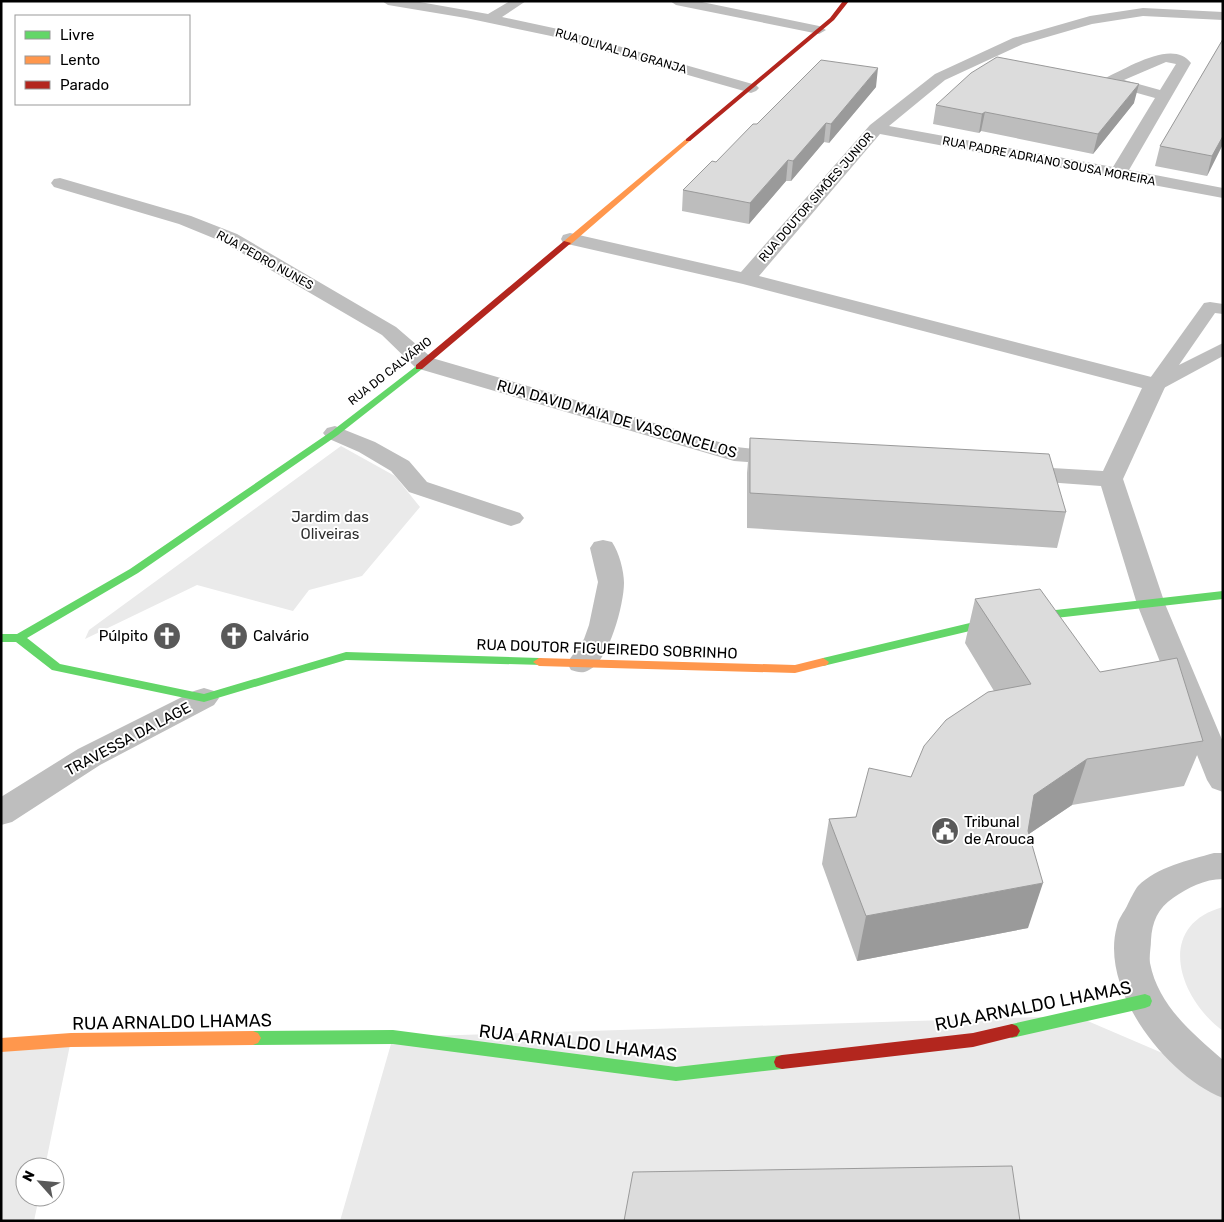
<svg xmlns="http://www.w3.org/2000/svg" width="1224" height="1222" font-family="Rubik,sans-serif">
<style>
.green{fill:#eaeaea}
.lines{fill:none;stroke-linecap:round;stroke-linejoin:round}
.lane{fill:#bebebe;fill-rule:evenodd}
.street{fill:#bebebe;fill-rule:evenodd}
.fast{fill:#63d668;fill-rule:evenodd}
.slow{fill:#ff974d;fill-rule:evenodd}
.jam{fill:#b3261e;fill-rule:evenodd}
.wall{fill:#bdbdbd}
.shaded-wall{fill:#9a9a9a}
.building{fill:#dcdcdc;stroke:#9a9a9a}
.labels{text-anchor:middle;stroke-width:4;stroke-linejoin:round;paint-order:stroke}
.far-street-label{font-size:12px;fill:#000;stroke:#fff}
.street-label{font-size:15px;fill:#000;stroke:#fff}
.park-label{font-size:15px;fill:#2f2f2f;stroke:#fff}
.poi-label{font-size:15px;fill:#000;stroke:#fff;text-anchor:start}
.near-street-label{font-size:18px;fill:#000;stroke:#fff}
</style>
<rect width="100%" height="100%" fill="#fff"/>
<path class="green" d="M341 446 395 476 420 507 362 576 309 590 293 611 197 585 85 639 89 630Z
M1223 907V1031C1179 999 1154 926 1223 907Z
M1076 1016 1223 1079V1221H340L393 1037Z
M71 1040 45 1167H25V1197H39L34 1221H1V1045Z"/>
<g class="lines">
<path class="lane" d="M1210 302 1223 304V314L1215 313 1179 365 1223 343V356L1162 389 1155 391 1148 389 1145 385 1148 381 1204 303Z"/>
<path class="street" d="M382 1H414L488 14 510 1H526L502 17 558 29 756 85 759 88 756 91 751 93 551 36 466 18 388 5Z
M670 1H697L819 26 826 30 819 34 676 5Z
M1143 8 1223 12V20L1143 16 1092 24 1023 44 945 80 889 126 1113 167 1155 98 1105 84 1102 81 1105 78C1126 69 1173 38 1191 63L1129 170 1223 188V198L880 134 759 276 1163 380 1166 385 1123 479 1165 604 1223 742V792L1212 788 1207 780 1137 604 1101 486 1018 480 1009 478 1006 473 1009 468 1018 466 1103 471 1142 388 743 284 563 243 561 239 563 235 570 233 741 272 870 125 935 74 1013 38 1090 16ZM1166 62 1176 64 1160 90 1124 80Z
M60 178 191 216 237 234 396 327 432 358 736 447 793 453 797 458 793 463 785 465 734 461 416 368 382 335 223 242 179 224 54 187 51 183 54 179Z
M335 426 375 442 409 461 427 482 520 513 524 518 520 523 511 526 409 492 391 471 359 452 327 438 323 433 327 428Z
M603 540 612 542C619 552 624 571 624 583 624 604 609 661 589 670 583 674 577 672 571 670L567 663 584 639 589 625 598 582 590 548 594 542Z
M204 688 214 691 219 698 214 705 100 765 12 822 1 825V797L78 749 194 691Z
M1214 853H1223V879C1204 879 1188 888 1173 898 1158 908 1152 922 1151 940 1151 947 1149 956 1150 963 1158 1005 1192 1033 1223 1060V1098C1166 1076 1099 989 1117 926 1118 919 1124 912 1127 906 1130 900 1134 891 1138 886 1157 867 1189 860 1214 853Z"/>
<path class="fast" d="M419 364 422 365V369L338 435 138 573 27 638 60 664 204 694 346 652 539 658 543 659 545 662 543 665 346 660 204 702 52 670 16 642H1V634H17L130 569 332 431Z
M1223 591V599L995 625 823 666 817 662 823 658 995 617Z
M1145 994 1150 996 1152 1001 1150 1006 1145 1008 1012 1038 1007 1036 1004 1031 1007 1026 1012 1024Z
M393 1030 676 1067 782 1055 788 1057 790 1062 788 1067 782 1069 676 1081 393 1044 253 1045 248 1043 245 1038 248 1033 253 1031Z"/>
<path class="slow" d="M686 139 691 140 570 245H564V241Z
M539 658 795 665 823 658 829 662 827 665 795 673 539 666 533 662Z
M253 1031 258 1033 261 1038 258 1043 253 1045 71 1047 1 1052V1038L71 1033Z"/>
<path class="jam" d="M843 1H849L834 20 690 141H686V139L830 18Z
M564 241 571 243 422 369H416V365Z
M1012 1024 1017 1026 1020 1031 1017 1036 973 1047 782 1069 776 1067 774 1062 776 1057 782 1055 973 1033Z"/>
</g>
<path class="wall" d="M1223 39V144L1207 176 1155 166 1160 146Z
M876 87 829 143 824 142 791 181H786L749 224 682 211 683 190 716 162 757 124Z
M1134 103 1093 154 981 131 979 133 933 124 936 105Z
M750 438 1066 512 1057 548 747 528V473Z
M975 599 1100 672 1203 741 1184 786 1072 805 1029 834 1028 928 857 961 822 864 829 819 856 817 911 777 994 691 965 643Z"/>
<path class="shaded-wall" d="M878 68 876 87 829 143 831 124Z
M1139 84 1134 103 1093 154 1098 134Z
M985 112 981 131 979 133 982 114Z
M826 123 824 142 791 181 793 161Z
M1223 136V144L1207 176 1212 156Z
M788 160 786 181 749 224 750 203Z
M1087 759 1072 805 1020 840 1034 795Z
M1043 883 1028 928 857 961 866 916Z"/>
<path class="building" d="M1223 39V136L1212 156 1160 146Z
M997 57 1139 84 1098 134 985 112 982 114 936 105 971 73Z
M821 60 878 68 831 124 826 123 793 161 788 160 750 203 683 190 712 161 716 162 753 124H757Z
M750 438 1049 454 1066 512 750 493Z
M1040 589 1100 672 1177 658 1203 741 1087 759 1034 795 1028 831 1043 883 866 916 829 819 856 817 869 768 911 777 924 746 946 720 988 692 1031 684 975 599Z
M1012 1166 1020 1221H624L633 1172Z"/>
<defs>
<g id="church-disc" transform="scale(1.4375)"><circle r="9.5" fill="#595959" stroke="#fff"/><path d="M-1.2-6h2.4v3.5h3.3v2.4h-3.3V6h-2.4V-.1h-3.3v-2.4h3.3Z" fill="#fff"/></g>
<g id="civic-disc" transform="scale(1.4375)"><circle r="9.5" fill="#595959" stroke="#fff"/><path d="M-.6-6.5H3V-4.5H.6V-3L4-1V1h2V6H-6V1h2V-1L-.6-3ZM-1.2 2.5V6h2.4V2.5Z" fill="#fff"/></g>
</defs>
<g fill-rule="evenodd">
<use href="#church-disc" x="167" y="636"/>
<use href="#church-disc" x="234" y="636"/>
<use href="#civic-disc" x="945" y="831"/>
</g>
<g class="labels">
<g class="far-street-label">
<text transform="translate(621 51) rotate(16)" y="4">RUA OLIVAL DA GRANJA</text>
<text transform="translate(1049 161) rotate(11)" y="4">RUA PADRE ADRIANO SOUSA MOREIRA</text>
<text transform="translate(816 197) rotate(-49)" y="4">RUA DOUTOR SIMÕES JUNIOR</text>
<text transform="translate(265 260) rotate(29)" y="4">RUA PEDRO NUNES</text>
<text transform="translate(390 371) rotate(-38)" y="4">RUA DO CALVÁRIO</text>
</g>
<g class="street-label">
<text transform="translate(617 419) rotate(16)" y="5">RUA DAVID MAIA DE VASCONCELOS</text>
<text transform="translate(607 649) rotate(2)" y="5">RUA DOUTOR FIGUEIREDO SOBRINHO</text>
<text transform="translate(128 739) rotate(-28)" y="5">TRAVESSA DA LAGE</text>
</g>
<g class="park-label">
<text x="330" y="522">Jardim das<tspan x="330" dy="17">Oliveiras</tspan></text>
</g>
<g class="poi-label">
<text x="148" y="641" text-anchor="end">Púlpito</text>
<text x="253" y="641">Calvário</text>
<text x="964" y="827">Tribunal<tspan x="964" dy="17">de Arouca</tspan></text>
</g>
<g class="near-street-label">
<text transform="translate(1033 1006) rotate(-11)" y="6">RUA ARNALDO LHAMAS</text>
<text transform="translate(172 1022) rotate(-1)" y="6">RUA ARNALDO LHAMAS</text>
<text transform="translate(578 1043) rotate(7)" y="6">RUA ARNALDO LHAMAS</text>
</g>
</g>
<rect width="1224" height="1222" fill="none" stroke="#000000" stroke-width="5"/>
<rect x="15" y="15" width="175" height="90" fill="#ffffff" stroke="#999999"/>
<rect x="25" y="31" width="25" height="8" fill="#63d668" stroke="#999999"/>
<text x="60" y="40" font-size="15" fill="#000000">Livre</text>
<rect x="25" y="56" width="25" height="8" fill="#ff974d" stroke="#999999"/>
<text x="60" y="65" font-size="15" fill="#000000">Lento</text>
<rect x="25" y="81" width="25" height="8" fill="#b3261e" stroke="#999999"/>
<text x="60" y="90" font-size="15" fill="#000000">Parado</text>
<g transform="translate(40 1182) rotate(297)"><circle r="24" fill="#ffffff" stroke="#999999"/>
<path d="M0-4L9 19L0 12L-9 19Z" fill="#595959"/>
<text y="-8" font-size="14" font-weight="bold" text-anchor="middle" fill="#000000">N</text>
</g>
</svg>
